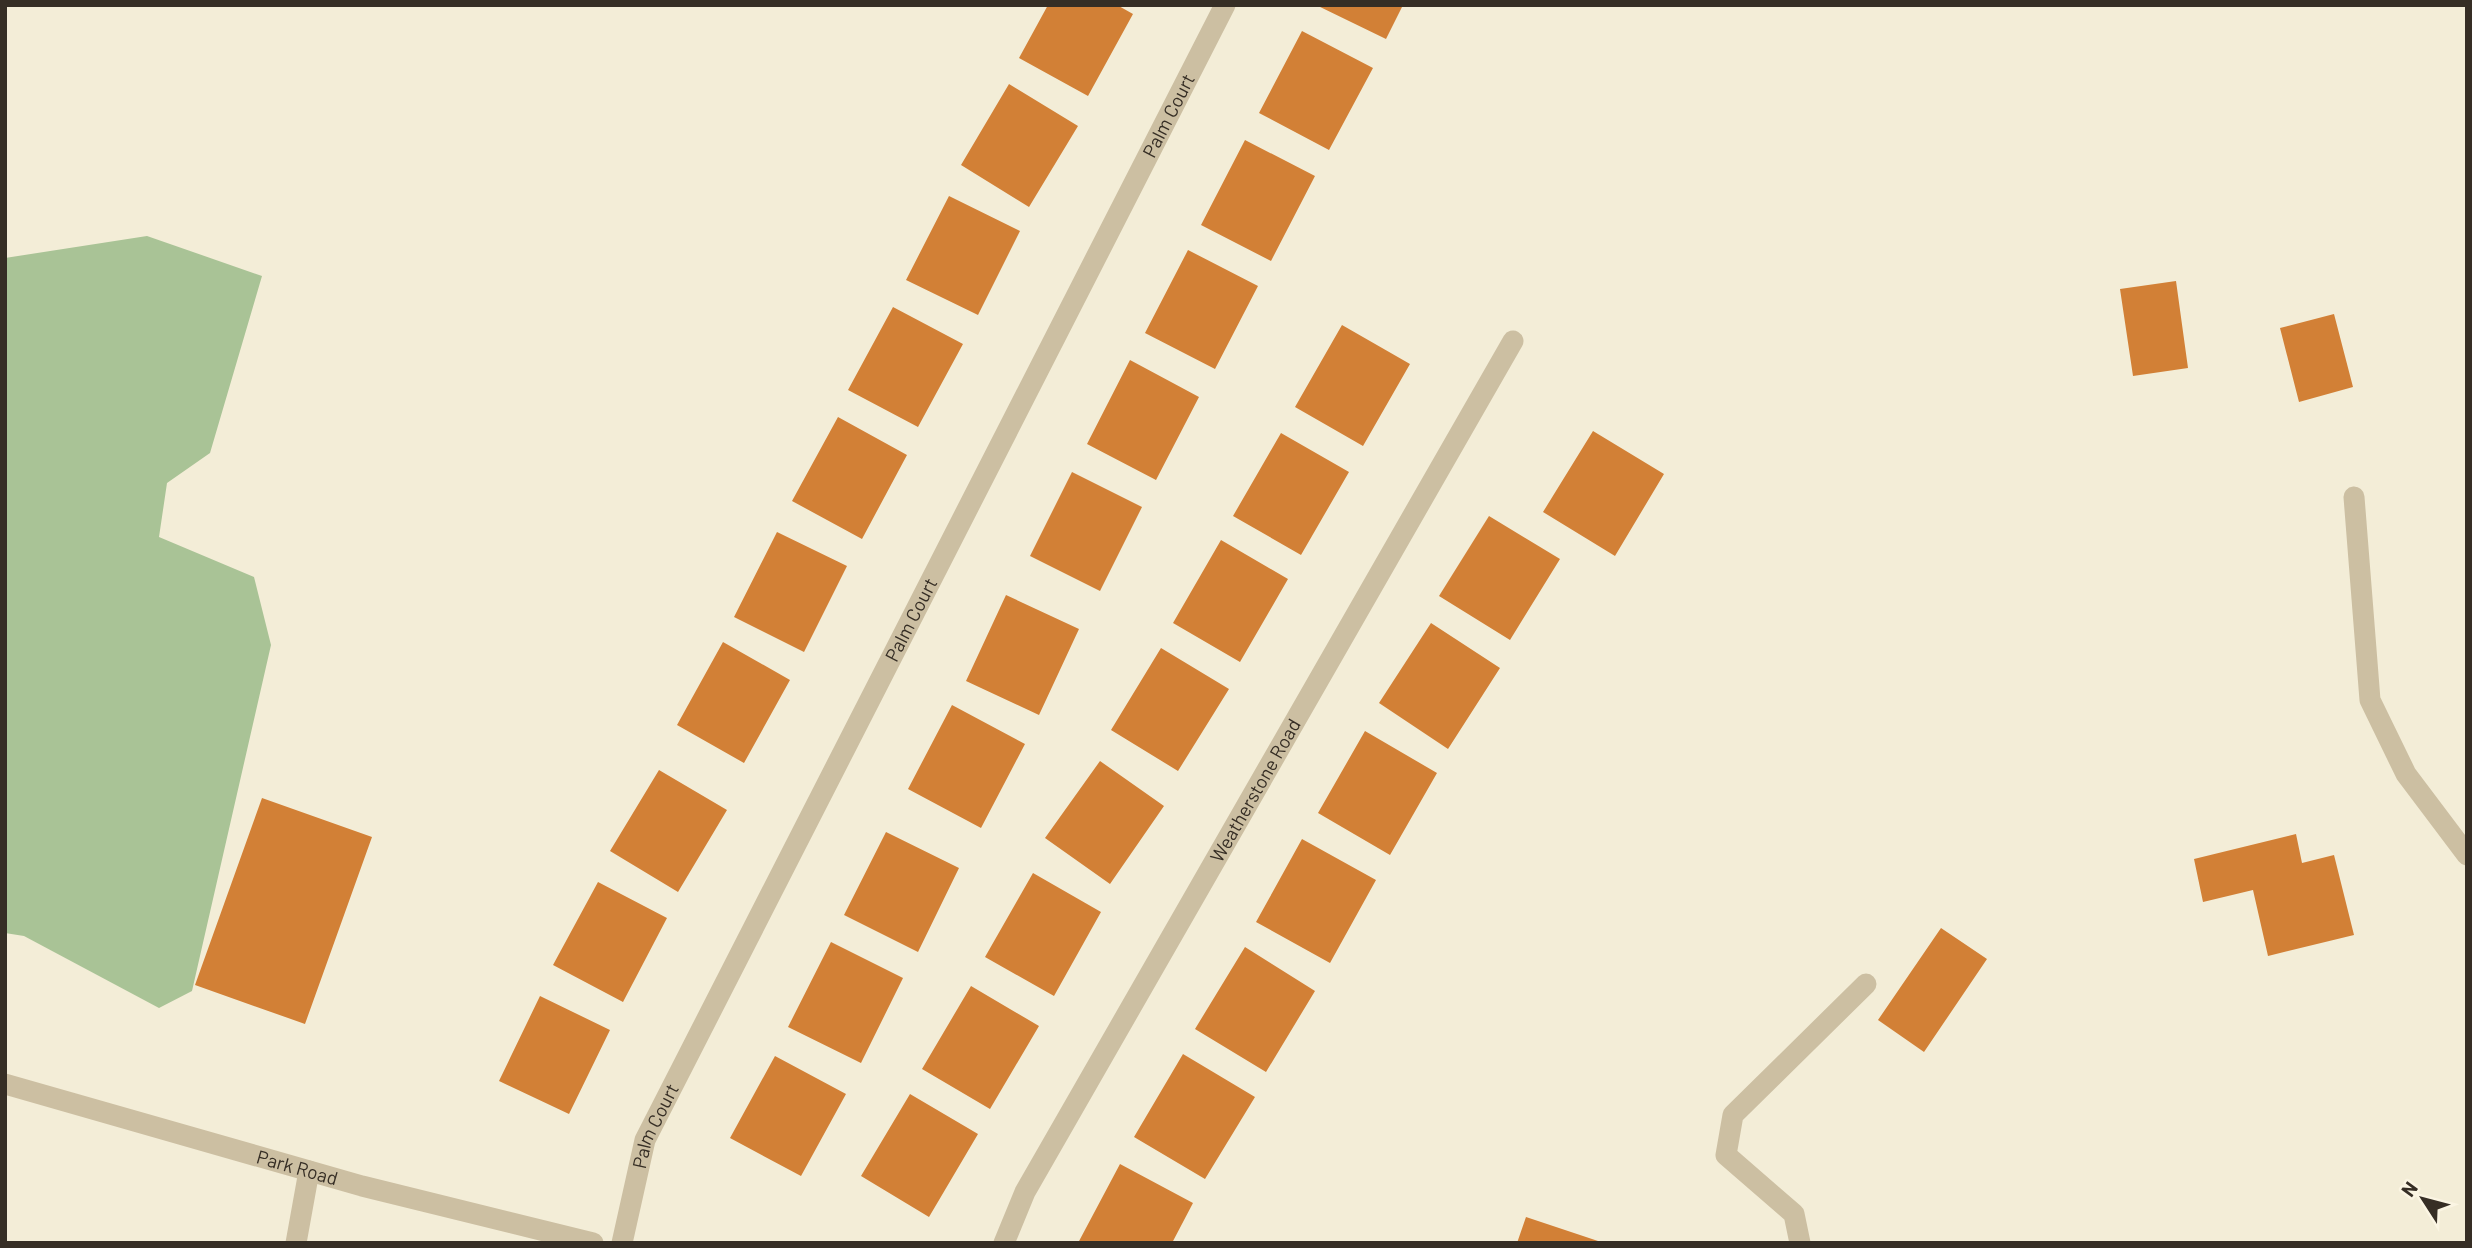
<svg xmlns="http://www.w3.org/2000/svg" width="2472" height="1248" font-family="Barlow,sans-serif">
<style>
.green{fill:#a9c396}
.building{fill:#d28036}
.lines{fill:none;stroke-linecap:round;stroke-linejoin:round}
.minor{stroke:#ccbfa2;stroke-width:21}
.labels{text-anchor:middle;stroke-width:6;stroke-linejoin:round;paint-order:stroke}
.street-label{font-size:19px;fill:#362e25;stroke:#fbf5e3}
</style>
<rect width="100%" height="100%" fill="#f3edd7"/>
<path class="green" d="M147 236 262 276 210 453 167 483 159 537 254 577 271 645 192 991 159 1008 24 936 5 933V258Z"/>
<path class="building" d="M1048 5H1117L1133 14 1088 96 1019 58Z
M1316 5H1403L1386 39Z
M1302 31 1373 68 1329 150 1259 113Z
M1009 84 1078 126 1029 207 961 165Z
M1245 140 1315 176 1271 261 1201 225Z
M949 196 1020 231 978 315 906 280Z
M1188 250 1258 286 1215 369 1145 333Z
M2176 281 2188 368 2133 376 2120 289Z
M893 307 963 344 918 427 848 390Z
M2334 314 2353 387 2299 402 2280 328Z
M1342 325 1410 364 1363 446 1295 407Z
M1130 360 1199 397 1156 480 1087 444Z
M838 417 907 455 862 539 792 501Z
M1593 431 1664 474 1615 556 1543 512Z
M1281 433 1349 472 1301 555 1233 516Z
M1072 472 1142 507 1100 591 1030 556Z
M1489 516 1560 559 1510 640 1439 596Z
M777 532 847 566 804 652 734 617Z
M1221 540 1288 579 1240 662 1173 623Z
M1006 595 1079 629 1039 715 966 681Z
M1431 623 1500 668 1448 749 1379 703Z
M723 642 790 680 744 763 677 725Z
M1161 648 1229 689 1178 771 1111 730Z
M952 705 1025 744 981 828 908 789Z
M1365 731 1437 773 1390 855 1318 813Z
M1100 761 1164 806 1110 884 1045 838Z
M659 770 727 810 678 892 610 851Z
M262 798 372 837 305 1024 195 985Z
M886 832 959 868 918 952 844 915Z
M2296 834 2302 863 2334 855 2354 935 2268 956 2253 890 2203 902 2194 859Z
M1302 839 1376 880 1330 963 1256 922Z
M1033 873 1101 912 1054 996 985 957Z
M598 882 667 918 623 1002 553 965Z
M1941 928 1987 959 1924 1052 1878 1020Z
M831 942 903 978 861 1063 788 1027Z
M1245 947 1315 991 1266 1072 1195 1029Z
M971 986 1039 1026 990 1109 922 1069Z
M540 996 610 1030 569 1114 499 1081Z
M1183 1054 1255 1097 1205 1179 1134 1137Z
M775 1056 846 1094 801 1176 730 1138Z
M910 1094 978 1134 929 1217 861 1176Z
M1120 1164 1193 1203 1172 1243H1078Z
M1526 1217 1601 1242V1243H1517Z"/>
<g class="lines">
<g class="minor">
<path d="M2354 497 2370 700 2406 774 2467 855"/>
<path id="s1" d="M5 1084 362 1186 593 1243"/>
<path d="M296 1243 309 1171"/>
<path id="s2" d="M622 1243 645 1140 1225 5"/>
<path id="s3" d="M1004 1243 1025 1192 1513 341"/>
<path d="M1800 1243 1794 1214 1726 1155 1733 1115 1866 984"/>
</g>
</g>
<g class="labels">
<g class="street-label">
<text dy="7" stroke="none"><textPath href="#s2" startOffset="1256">Palm Court</textPath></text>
<text dy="7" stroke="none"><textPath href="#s2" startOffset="690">Palm Court</textPath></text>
<text dy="7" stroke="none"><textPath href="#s3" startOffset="518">Weatherstone Road</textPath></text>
<text dy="7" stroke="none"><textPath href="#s2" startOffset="122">Palm Court</textPath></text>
<text dy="7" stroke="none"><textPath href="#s1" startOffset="304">Park Road</textPath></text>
</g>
</g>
<rect width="2472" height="1248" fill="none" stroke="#362e25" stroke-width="14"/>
<g transform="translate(2423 1199) rotate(306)" stroke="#fbf5e3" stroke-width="5" paint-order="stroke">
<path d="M0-5L12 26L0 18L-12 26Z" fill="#362e25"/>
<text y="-10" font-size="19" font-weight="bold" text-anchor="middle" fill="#362e25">N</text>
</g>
</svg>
